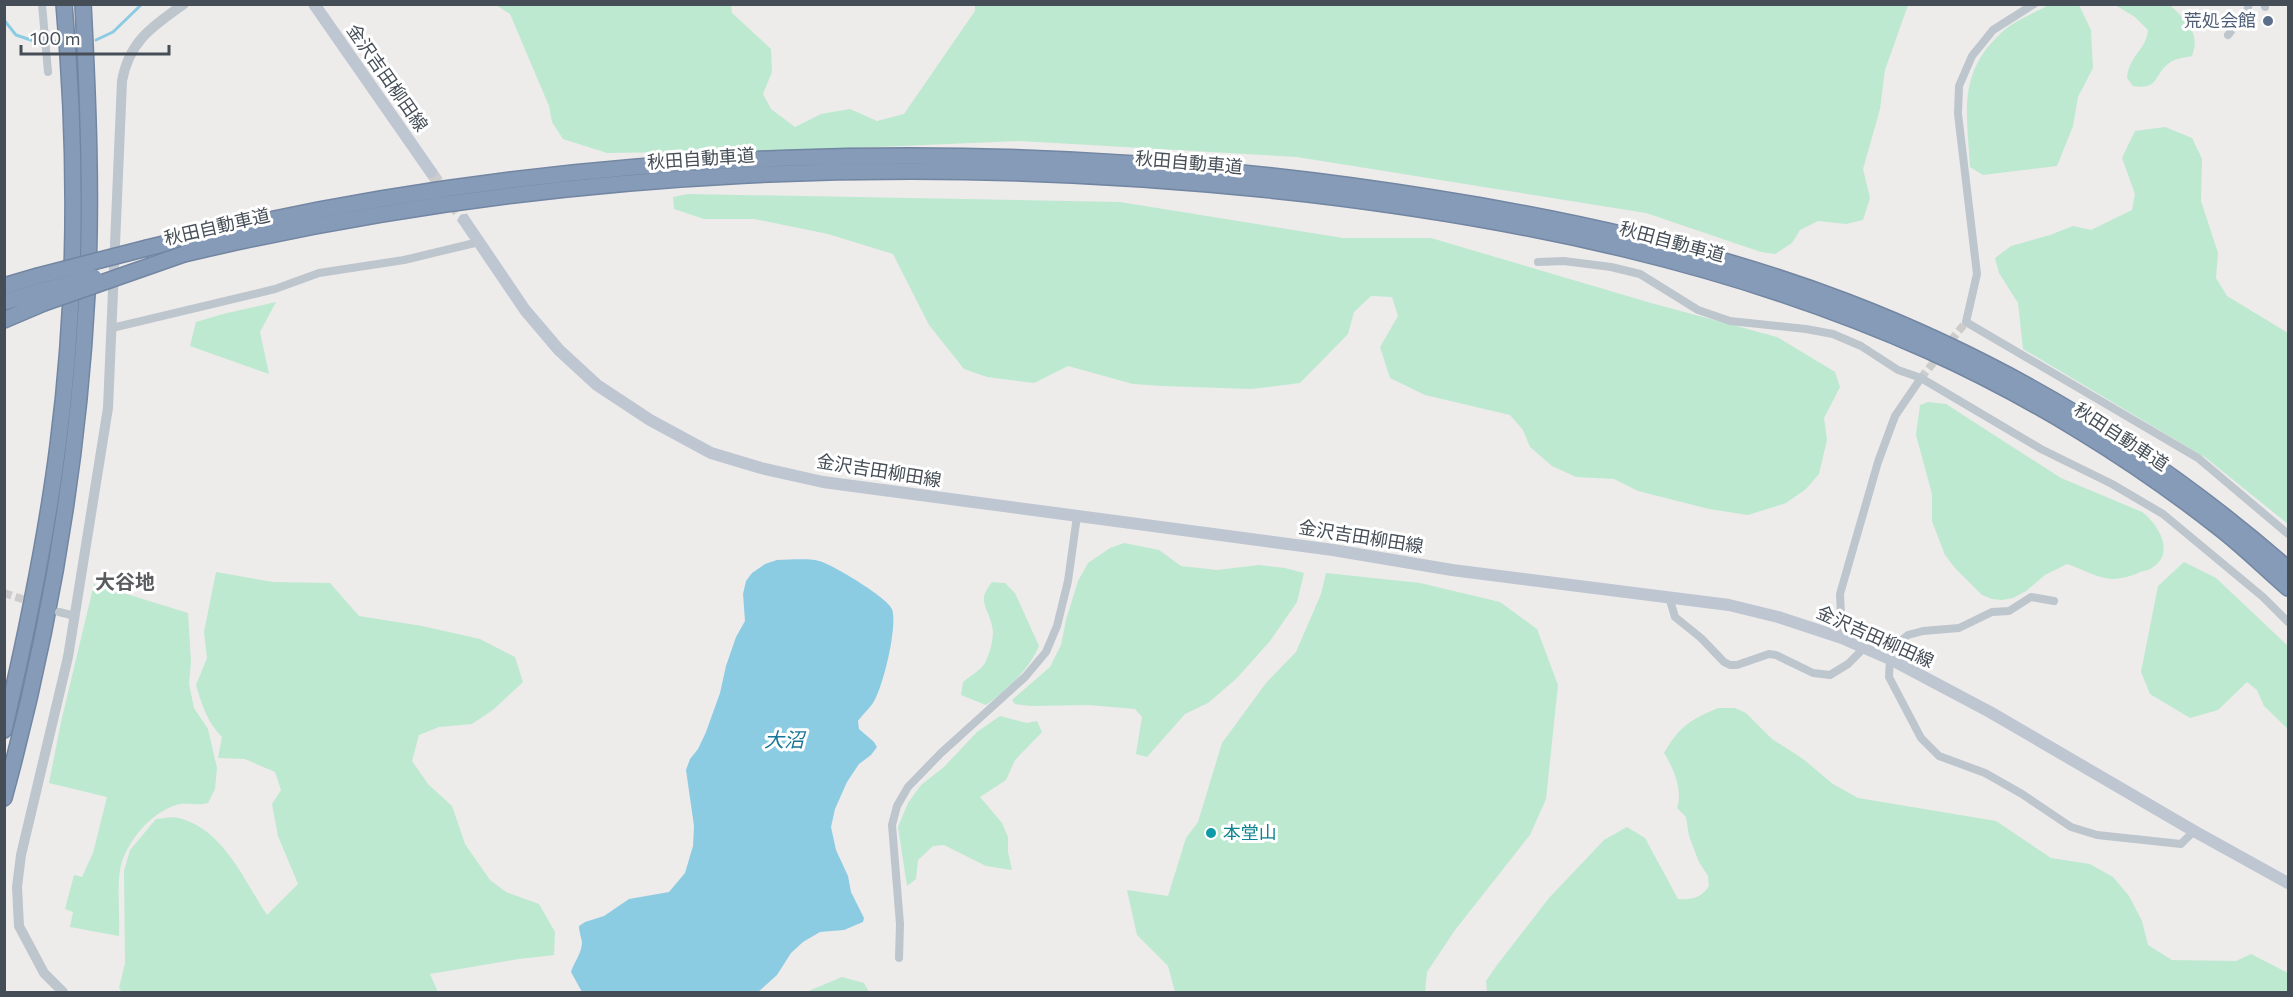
<svg xmlns="http://www.w3.org/2000/svg" width="2293" height="997" font-family="Commissioner,'Noto Sans JP',sans-serif">
<style>
.green{fill:#bce9d0}
.water{fill:#8ccce3}
.lines{fill:none;stroke-linecap:round;stroke-linejoin:round}
.stream{stroke:#8ccce3;stroke-width:3}
.minor-tunnel{stroke:#cccccd;stroke-width:8;stroke-dasharray:8 4;stroke-linecap:butt}
.secondary-tunnel{stroke:#cccccd;stroke-width:12;stroke-dasharray:12 6;stroke-linecap:butt}
.motorway-casing{stroke:#7286a2;stroke-width:18}
.minor{stroke:#bdc5cd;stroke-width:8}
.tertiary{stroke:#bdc5cd;stroke-width:10}
.secondary{stroke:#bdc6d1;stroke-width:12}
.motorway{stroke:#869bb7;stroke-width:15}
.motorway-bridge-casing{stroke:#7286a2;stroke-width:18;stroke-linecap:butt}
.motorway-bridge{stroke:#869bb7;stroke-width:15}
.service-dot{fill:#5c6f8a;stroke:#fff;stroke-width:2}
.culture-dot{fill:#0f9aa8;stroke:#fff;stroke-width:2}
.labels{text-anchor:middle;stroke-width:6;stroke-linejoin:round;paint-order:stroke}
.service-label{font-size:18px;fill:#4e5e75;stroke:#fff;text-anchor:end}
.street-label{font-size:18px;fill:#454e57;stroke:#fff}
.culture-label{font-size:18px;fill:#0d838f;stroke:#fff;text-anchor:start}
.neighbourhood-label{font-size:20px;font-weight:bold;fill:#595b5f;stroke:#fff}
.water-label{font-size:20px;font-style:italic;fill:#177698;stroke:#fff}
</style>
<rect width="100%" height="100%" fill="#eeebeb"/>
<path class="green" d="M496 5H731L732 13 771 49 772 72 763 94 771 109 795 127 821 114 850 109 877 121 904 114 975 11V5H1908L1885 70 1880 109 1863 169 1870 198 1863 220 1846 224 1818 221 1800 230 1792 243 1775 254 1761 252 1646 213 1297 157 1020 141 807 150 607 153 563 139 552 122 549 106 510 14Z
M2049 5H2079L2091 30 2093 68 2078 97 2073 126 2057 166 1983 175 1970 167C1967 113 1957 74 2001 33 2014 21 2034 13 2049 5Z
M2115 5H2170C2186 21 2201 32 2192 56 2184 58 2175 58 2168 64 2153 76 2159 90 2133 86L2127 78C2130 53 2146 51 2148 30L2135 17Z
M2165 127 2192 138 2202 159 2201 201 2218 253 2216 278 2227 296 2288 333V524L2206 458 2023 349 2018 303 1999 273 1995 258 2011 246 2050 235 2073 226 2091 230 2132 210 2135 194 2122 158 2135 131Z
M688 194 1120 202 1343 238H1431L1651 303 1777 337 1835 372 1840 387 1824 418 1827 440 1819 474 1806 489 1786 503 1748 515 1709 509 1638 491 1614 479 1576 477 1552 466 1530 447 1523 430 1510 415 1425 395 1390 378 1380 347 1398 316 1392 297 1371 296 1354 312 1348 334 1300 383 1251 389 1163 386 1133 384 1068 366 1034 383 987 377 964 369 929 325 893 254 828 234 754 219H704L674 209 673 197Z
M276 302 260 332 269 374 190 346 196 322 223 314Z
M1928 402 1946 404 2061 478 2142 512C2157 523 2176 552 2153 567 2150 570 2144 571 2140 572 2132 576 2121 579 2112 579 2097 578 2082 569 2067 564L2045 575 2026 591 2013 598 2002 600 1992 599 1982 595 1955 568 1945 555 1932 521V494L1916 435 1920 405Z
M1124 543 1159 550 1181 566 1217 570 1259 565 1285 568 1304 573 1297 602 1270 641 1237 678 1208 703 1185 714 1147 757 1136 754 1142 717 1135 709 1088 705 1030 706 1015 704 1012 700 1050 667 1061 645 1066 620 1078 581 1088 563 1110 548Z
M2184 562 2216 578 2288 646V729L2264 706 2257 690 2247 682 2218 710 2190 718 2150 694 2141 672 2158 586Z
M216 572 273 582 330 583 359 616 422 626 480 639 515 657 523 682 494 709 472 724 439 727 419 735 412 761 428 784 452 806 465 844 490 880 506 892 539 904 555 932 554 955 519 959 430 974 438 992H122L119 988 125 963 124 871 130 850 156 819C163 819 172 816 179 818 224 830 243 879 267 915L298 884 278 836 272 804 281 790 275 772 245 759 218 758 222 737C207 722 202 705 196 685L207 658 204 632Z
M1326 573 1420 583 1500 602 1537 629 1558 685 1546 799 1530 835 1455 930 1427 972 1425 992H1175L1168 966 1137 935 1127 890 1168 896 1186 838 1198 822 1222 743 1266 683 1296 652 1321 594Z
M992 582 1005 583 1015 593 1039 646C1028 671 1008 689 986 705L961 695 963 682C970 676 981 670 985 663 990 653 995 636 992 626 988 606 976 602 992 582Z
M94 584 188 613 191 662 189 684 194 708 208 729 217 768 215 789 208 803C198 806 186 802 176 805 150 813 125 843 120 870 117 889 120 915 119 936L70 927 73 912 65 909 74 875 82 877 93 853 107 797 49 783 61 722Z
M1718 708H1735L1746 713 1772 739 1803 759 1833 784 1858 798 1996 821 2051 858 2090 864 2113 877 2129 896 2142 921 2148 945 2172 960 2236 961 2251 954 2288 973V992H1487L1486 981 1497 965 1549 898 1604 840 1627 827 1645 838 1678 899C1692 900 1701 898 1709 886L1708 876 1699 862 1689 836 1686 817 1677 808C1683 791 1674 769 1664 753 1680 726 1690 720 1718 708Z
M1000 716 1027 723 1037 721 1042 732 1015 760 1006 780 980 797 1002 823 1008 837V852L1012 870 986 866 944 845 933 846 918 860 916 879 907 886 898 827 908 803 921 785 944 767 977 732Z
M842 977 864 983 869 992H806Z"/>
<path class="water" d="M777 560C790 560 807 558 819 561 832 564 888 598 892 609 898 626 883 688 873 703 869 709 862 715 858 721L859 729 874 742 877 747 871 755 859 764 847 782 835 809 831 827 836 850 848 876 851 892 864 918 863 922 844 930 820 932 803 942 791 953 777 975 758 992H582L571 972C574 962 582 953 582 942 581 937 579 931 579 926L585 922 604 916 629 899 669 892 685 873 693 846 694 826 686 770 690 759 698 749 706 732 720 693 726 666 736 637 745 621 743 594 746 581 752 573 765 564Z"/>
<g class="lines">
<path class="stream" d="M4 20 16 35 37 42
M96 40 113 32 142 4
M54 42 57 41"/>
<path class="minor-tunnel" d="M1921 378 1966 322
M4 593 50 608"/>
<path class="secondary-tunnel" d="M431 172 464 220"/>
<g class="motorway-casing">
<path id="motorway" d="M147 248C562 143 1011 130 1433 198 1573 220 1714 251 1847 302 2009 364 2158 455 2288 569
M184 254C552 167 933 151 1308 194 1520 219 1733 263 1929 351 2031 397 2134 460 2222 530 2245 548 2266 569 2288 588
M4 286 38 276
M4 302 41 291
M4 320 44 303
M4 730C26 636 46 541 58 445 77 299 77 150 64 4
M4 798C49 633 78 465 87 294 92 198 88 101 83 4"/>
</g>
<path class="minor" d="M42 4 48 72
M2034 4 1993 30 1972 56 1959 86 1958 114 1977 274 1966 322 2198 458 2288 534
M2264 4 2265 7
M2228 35 2247 11 2249 4
M1538 262 1564 261 1611 267 1640 274 1698 310 1730 321 1806 329 1833 334 1861 346 1898 370 1921 378 2041 449 2112 484 2163 514 2263 597 2288 622
M112 328 275 289 319 273 404 260 479 242
M1669 597 1675 617 1701 638 1724 662 1730 665H1737L1769 654 1776 655 1813 673 1830 675 1848 664 1864 648
M59 612 75 616
M1842 638 1840 594 1878 462 1895 416 1921 378
M1890 659 1889 677 1921 738 1939 756 1985 773 2022 794 2071 827 2097 835 2181 844 2194 831
M1893 661 1903 639 1908 635 1923 631 1959 628 1992 612 2009 611 2031 597 2054 601
M899 958 900 924 892 825 897 806 908 787 941 753 1025 677 1046 652 1057 626 1068 581 1077 516"/>
<path class="tertiary" d="M63 992 44 973 19 926 17 887 21 855 68 657 108 408 122 81C129 41 153 26 184 4"/>
<path class="secondary" d="M314 4 431 172
M464 220 525 310 559 350 597 385 650 420 711 453 761 468 823 482 1333 550 1452 570 1729 605 1778 617 1842 638 1890 659 1990 712 2194 831 2288 883"/>
<use href="#motorway" class="motorway"/>
<g class="motorway-bridge-casing">
<path id="motorway-bridge" d="M38 276 147 248
M41 291 94 277
M44 303 184 254"/>
</g>
<use href="#motorway-bridge" class="motorway-bridge"/>
</g>
<circle class="service-dot" cx="2268" cy="21" r="6"/>
<circle class="culture-dot" cx="1211" cy="833" r="6"/>
<g class="labels">
<g class="service-label">
<text x="2256" y="27">荒処会館</text>
</g>
<g class="street-label">
<text transform="translate(387 78) rotate(55)" y="6">金沢吉田柳田線</text>
<text transform="translate(701 159) rotate(-4)" y="6">秋田自動車道</text>
<text transform="translate(1189 163) rotate(5)" y="6">秋田自動車道</text>
<text transform="translate(217 227) rotate(-13)" y="6">秋田自動車道</text>
<text transform="translate(1672 242) rotate(15)" y="6">秋田自動車道</text>
<text transform="translate(2121 437) rotate(33)" y="6">秋田自動車道</text>
<text transform="translate(879 471) rotate(9)" y="6">金沢吉田柳田線</text>
<text transform="translate(1361 537) rotate(9)" y="6">金沢吉田柳田線</text>
<text transform="translate(1875 637) rotate(24)" y="6">金沢吉田柳田線</text>
</g>
<g class="culture-label">
<text x="1223" y="839">本堂山</text>
</g>
<g class="neighbourhood-label">
<text x="125" y="589">大谷地</text>
</g>
<g class="water-label">
<text x="784" y="747">大沼</text>
</g>
</g>
<rect width="2293" height="997" fill="none" stroke="#454e57" stroke-width="12"/>
<path d="M21 45v9h148v-9" fill="none" stroke="#454e57" stroke-width="3"/>
<text x="30" y="45" font-size="18" fill="#454e57" stroke="#ffffff" stroke-width="4.5" paint-order="stroke">100 m</text>
</svg>
